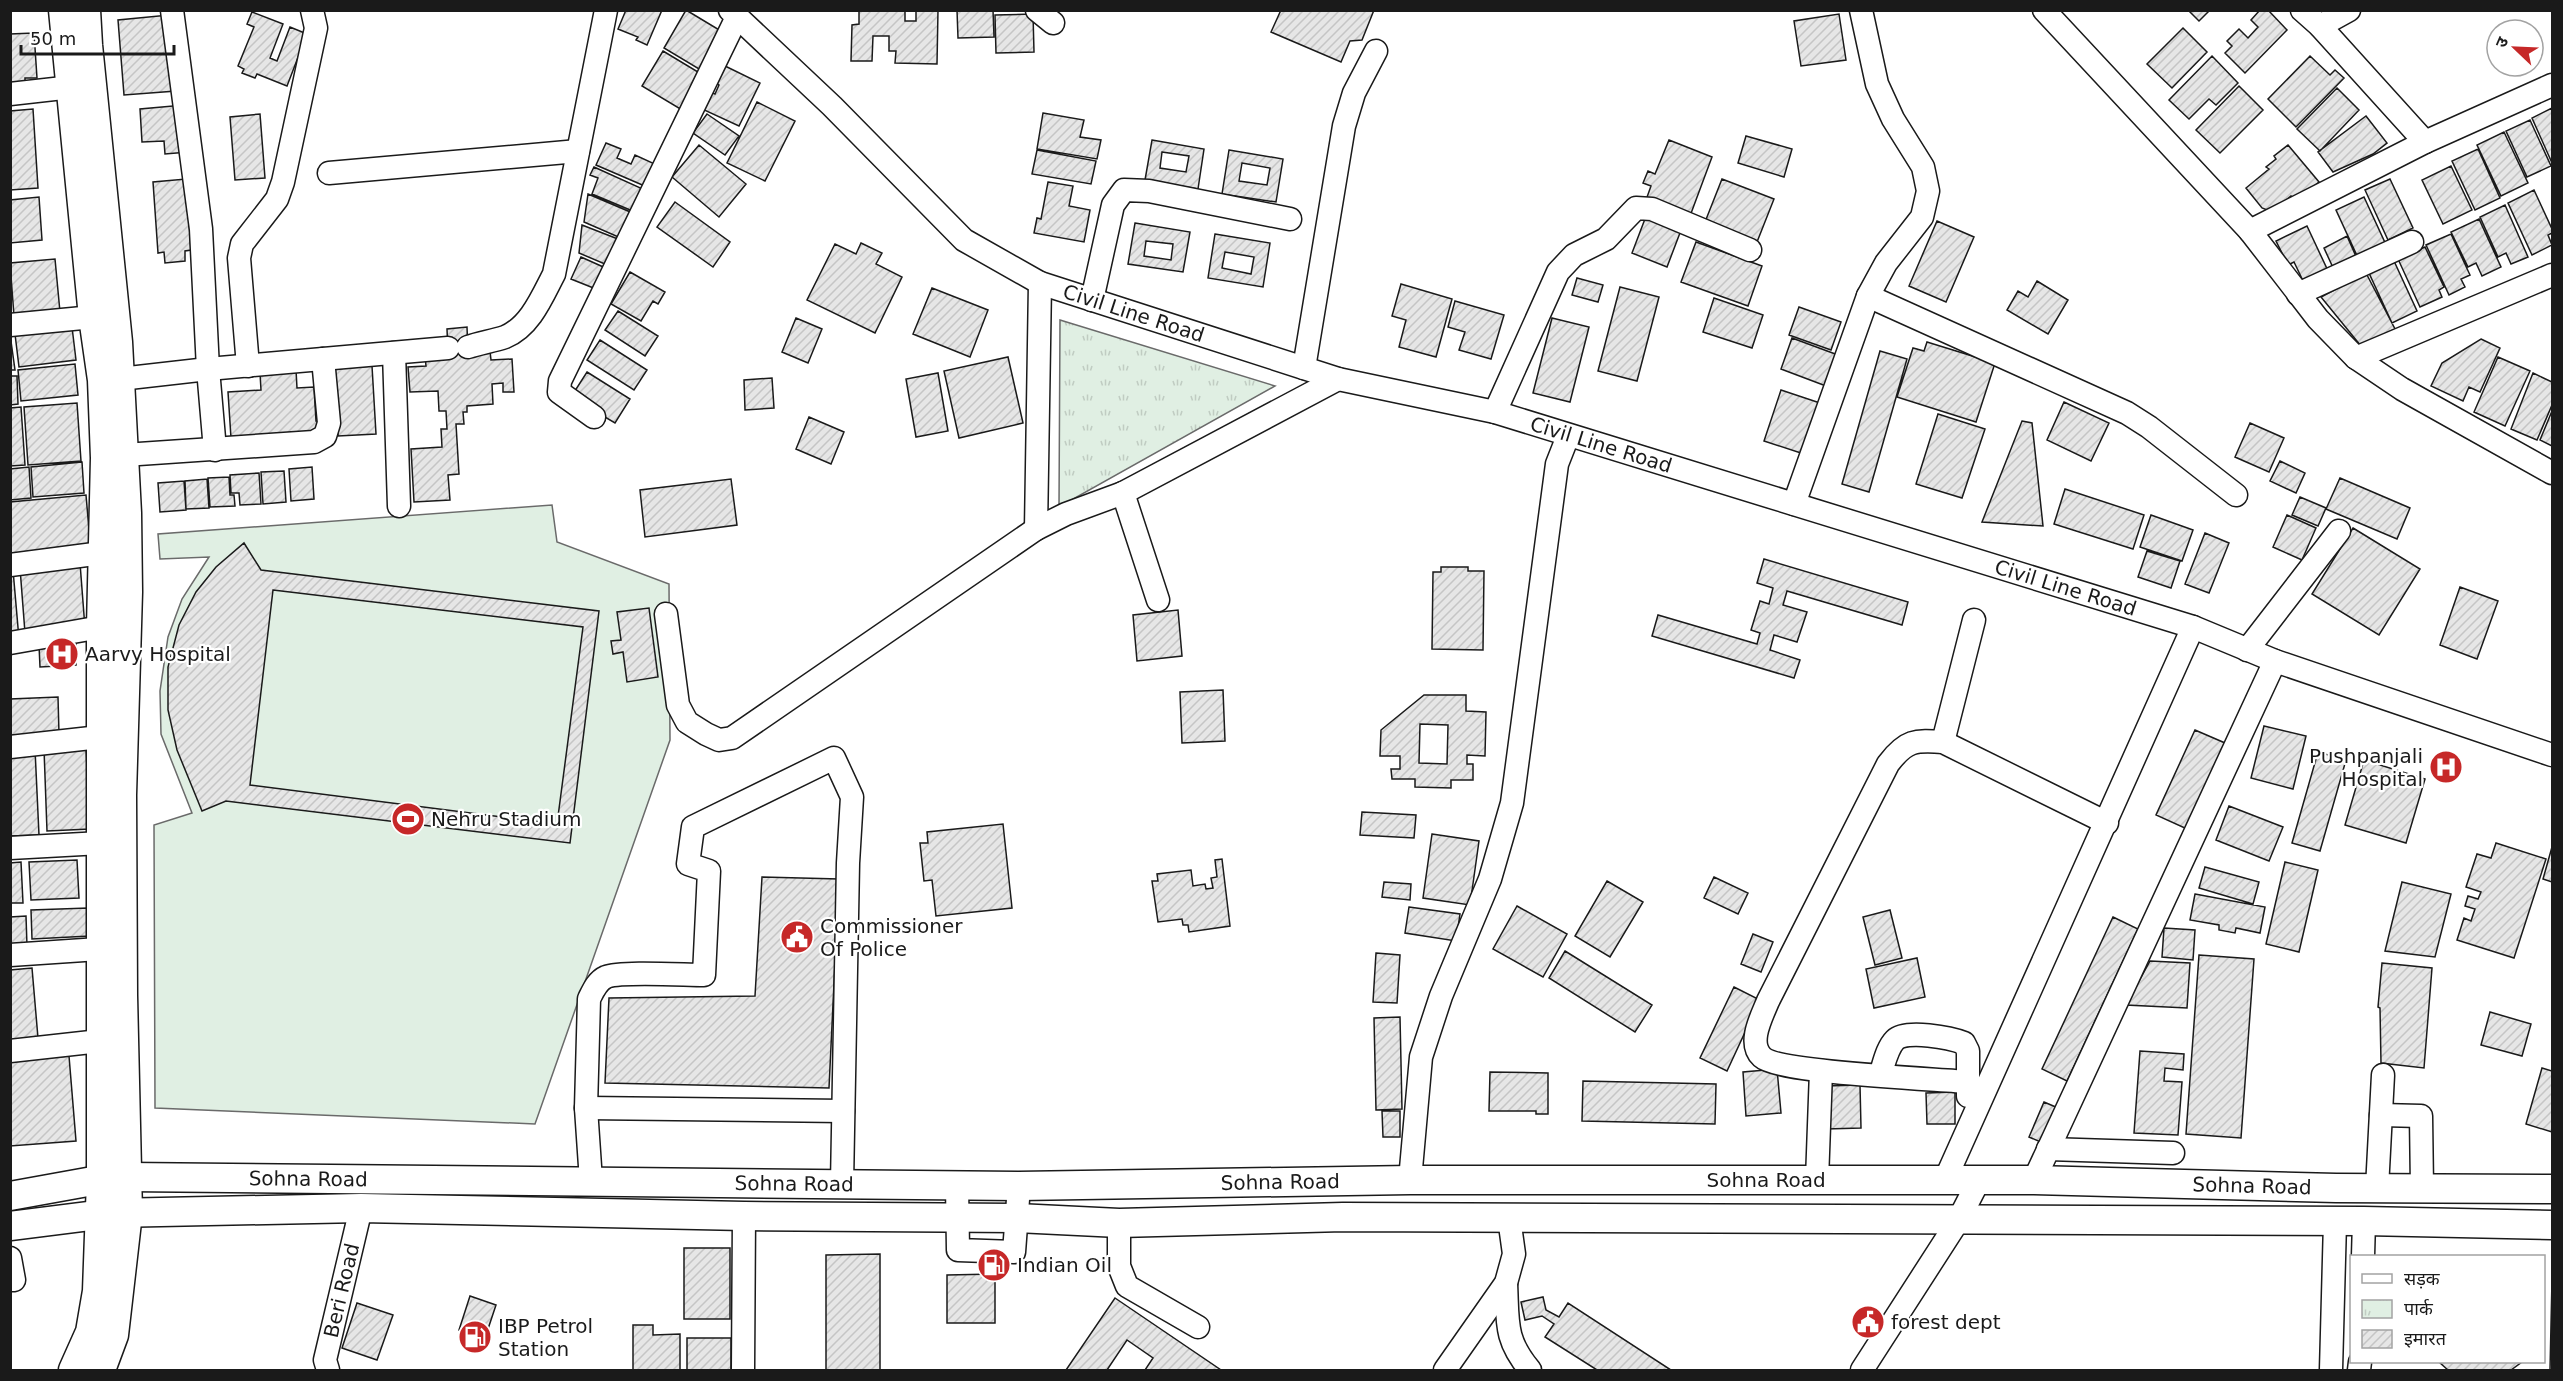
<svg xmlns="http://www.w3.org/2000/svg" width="2563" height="1381" font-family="'DejaVu Sans','Noto Sans Devanagari',sans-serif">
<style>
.grass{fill:#e0efe3;stroke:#6a6a6a;stroke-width:1.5}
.park{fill:url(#park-tufts);stroke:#6a6a6a;stroke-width:1.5}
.building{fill:url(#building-hatch);stroke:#1a1a1a;stroke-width:1.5;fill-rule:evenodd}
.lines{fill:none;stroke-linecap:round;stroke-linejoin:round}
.minor-casing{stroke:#1a1a1a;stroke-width:25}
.major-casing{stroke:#1a1a1a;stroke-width:31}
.minor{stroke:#fff;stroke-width:22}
.major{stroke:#fff;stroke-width:28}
.labels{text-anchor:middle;stroke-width:4.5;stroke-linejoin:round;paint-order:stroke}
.street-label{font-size:20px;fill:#1a1a1a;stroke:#fff}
.poi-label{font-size:20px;fill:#1a1a1a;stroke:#fff;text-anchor:start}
</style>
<defs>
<pattern id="park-tufts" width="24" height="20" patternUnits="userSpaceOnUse" patternTransform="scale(1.5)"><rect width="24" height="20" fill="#e0efe3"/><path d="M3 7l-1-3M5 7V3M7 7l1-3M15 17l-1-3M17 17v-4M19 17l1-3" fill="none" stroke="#c0ccc2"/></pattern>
<pattern id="building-hatch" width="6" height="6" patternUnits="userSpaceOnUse" patternTransform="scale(1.5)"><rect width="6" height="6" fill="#e6e6e6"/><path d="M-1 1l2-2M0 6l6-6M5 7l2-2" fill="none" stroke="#c5c5c5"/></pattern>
</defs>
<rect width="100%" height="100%" fill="#fff"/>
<path class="grass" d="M552 505 557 542 669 584 670 740 535 1124 155 1108 154 825 192 813 161 734 160 691 168 637 182 599 209 557 160 559 158 534Z"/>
<path class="park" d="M1060 320 1275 386 1059 507Z"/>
<path class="building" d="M626 10H662L647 45 636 40 638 37 618 29Z
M686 10 726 34 704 72 664 48Z
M859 10H905V21H916V10H938L937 64 895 63 896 51H889V36H873L872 61H851L852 25 859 24Z
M957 10H993L994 37 958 38Z
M1281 10H1374L1362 40 1350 41 1341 62 1271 32Z
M2188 10H2210L2199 21Z
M2260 10H2268L2287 30 2245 73 2225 53 2232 46 2227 41 2239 29 2248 38 2258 27 2251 20Z
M252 12 283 24 270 58 277 61 290 27 307 34 287 86 257 74 255 78 242 73 244 69 238 66 254 27 247 24Z
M1033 14 1034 52 996 53 995 15Z
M1839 14 1846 60 1801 66 1794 21Z
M169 15 176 91 124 95 118 20Z
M2183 28 2207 52 2172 88 2147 64Z
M34 33 37 78H25V88L10 89V34Z
M663 51 703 75 682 110 642 86Z
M2212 56 2238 83 2216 105 2209 99 2189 119 2169 100Z
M2310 56 2330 75 2335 70 2344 78 2296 127 2268 99Z
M723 65 760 83 739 126 702 109 710 92 715 94 719 85 715 82Z
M2239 86 2263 110 2220 153 2196 130Z
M2337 88 2359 110 2320 151 2297 129Z
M757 102 795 121 765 181 727 163Z
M184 105 188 152 165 154 164 141 142 142 140 109Z
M2552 108V163L2532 118Z
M33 109 38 188 10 190V111Z
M1043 113 1084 120 1080 137 1101 140 1097 159 1037 149Z
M260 114 265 178 235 180 230 117Z
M707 114 739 136 725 155 693 133Z
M2366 116 2387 143 2373 154 2333 172 2318 152Z
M2530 120 2551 166 2527 177 2506 131Z
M2504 132 2528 183 2501 196 2477 145Z
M1746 136 1792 149 1784 177 1738 163Z
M1152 140 1204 149 1198 189 1145 180ZM1162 152 1189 156 1186 172 1160 168Z
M1669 140 1712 157 1690 216 1646 200 1651 186 1643 183 1648 171 1655 174Z
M606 143 621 149 617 158 631 164 635 155 657 165 647 187 596 165Z
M699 145 746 184 719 217 672 177Z
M2288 145 2319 182 2297 200 2291 196 2272 212 2262 208 2246 188 2269 169 2266 167 2276 159 2274 156Z
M2478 149 2500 198 2475 210 2452 161Z
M1037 150 1096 161 1091 184 1032 174Z
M1229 150 1283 159 1276 202 1222 194ZM1242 163 1270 168 1267 185 1239 181Z
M2451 166 2472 210 2443 224 2422 180Z
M594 167 645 190 635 212 592 194 598 178 590 175Z
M186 179 191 250 185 251V261L165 263 164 252 158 253 153 182Z
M1722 179 1774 199 1757 242 1705 222Z
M2390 179 2413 228 2388 240 2365 190Z
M1048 182 1073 186 1069 206 1090 210 1084 242 1034 233 1037 218 1041 219Z
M2534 190 2552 229V233L2548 235 2552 245 2532 255 2508 203Z
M588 194 635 214 623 239 584 222Z
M39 197 42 240 10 243V200Z
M2364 197 2387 247 2359 260 2336 210Z
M675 202 730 242 713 267 657 227Z
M2505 205 2528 257 2511 264 2506 253 2498 257 2480 217Z
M1648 211 1683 225 1667 267 1632 253Z
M2479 219 2501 267 2482 276 2476 263 2468 267 2451 232Z
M1937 221 1974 237 1946 302 1909 286Z
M1135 223 1190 232 1183 272 1128 264ZM1146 241 1173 244 1171 260 1144 256Z
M582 225 623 241 612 267 579 253Z
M2307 226 2329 273 2305 285 2294 262 2288 265 2276 241Z
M1215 234 1270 243 1263 287 1208 278ZM1225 252 1254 257 1251 274 1222 268Z
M2451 234 2470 275 2461 279 2465 287 2449 295 2426 245Z
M2347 236 2358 261 2335 272 2324 248Z
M1696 242 1762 266 1748 306 1681 282Z
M861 243 882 253 876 264 902 277 875 333 807 300 835 244 856 254Z
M2425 247 2444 287 2439 290 2442 297 2420 307 2398 259Z
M581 257 610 270 601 291 571 279Z
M55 259 60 312 14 316 10 263Z
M2394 261 2417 311 2392 323 2369 273Z
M630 272 665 292 658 304 653 301 641 321 611 304Z
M2366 273 2395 329 2361 346 2321 297Z
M1577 278 1603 285 1598 302 1572 295Z
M2037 281 2068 300 2048 334 2007 310 2018 291 2028 297Z
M1401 284 1452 299 1436 357 1399 347 1406 320 1392 316Z
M1620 287 1659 297 1637 381 1598 371Z
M932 288 988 310 970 357 913 334Z
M1714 298 1763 315 1752 348 1703 332Z
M1455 301 1504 315 1491 359 1459 350 1465 332 1448 327Z
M1799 307 1841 322 1831 350 1789 335Z
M618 311 658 336 645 356 605 330Z
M796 318 822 329 808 363 782 352Z
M1552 318 1589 327 1570 402 1533 393Z
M72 327 76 360 19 367 15 334Z
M467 327 468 352 490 351 491 360 512 359 514 392H503V383L492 384 493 404 467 406V412H463L464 424H456L459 474 448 475 450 500 414 502 411 449 442 447 441 429H447L446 411H439L438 391 410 392 408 367 426 366 425 355 448 353 447 329Z
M10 334 15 370H10Z
M1792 338 1838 355 1826 386 1781 369Z
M2481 339 2500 348 2480 392 2469 387 2463 401 2431 386 2442 363Z
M600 340 647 370 634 390 587 360Z
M1927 342 1995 363 1976 422 1897 397 1913 348 1924 351Z
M1880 351 1907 359 1869 492 1842 484Z
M1008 357 1023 423 959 438 944 371Z
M2498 357 2530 371 2505 426 2474 412Z
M75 364 78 395 21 401 18 370Z
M372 366 376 434 338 436 334 369Z
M296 370 297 388 314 387 316 421H322L323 437 231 438 228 392 261 390 260 373Z
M587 372 630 399 615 423 571 397Z
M938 373 948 431 916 437 906 379Z
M2533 373 2552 382V405L2537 440 2511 429Z
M10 376H17L18 404 10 405Z
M772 378 774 408 745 410 744 380Z
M1781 390 1823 404 1807 455 1764 441Z
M2064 402 2109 423 2091 461 2047 440Z
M77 403 81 461 28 465 24 407Z
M21 407 25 465 10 466V408Z
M2552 411V446L2540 440Z
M1938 414 1985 429 1962 498 1916 484Z
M809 417 844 432 831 464 796 449Z
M2022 421 2032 423 2043 526 1982 522Z
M2250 423 2284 438 2269 472 2235 457Z
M2280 461 2305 473 2296 493 2270 481Z
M82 462 84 493 33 497 31 467Z
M29 467 31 498 10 500V469Z
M312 467 314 499 291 501 289 469Z
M284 471 286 502 263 504 261 472Z
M259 473 261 504 240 505 239 493H231L230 475Z
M229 477 230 495H234L235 506 210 507 208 478Z
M2340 478 2410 508 2397 539 2326 509Z
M207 479 209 508 186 509 185 481Z
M731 479 737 525 645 537 640 490Z
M184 481 186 510 160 512 158 483Z
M2065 489 2144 515 2133 549 2054 524Z
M86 495 91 553 10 560V502Z
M2300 497 2326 508 2318 526 2292 515Z
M2151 515 2193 530 2182 561 2140 547Z
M2287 515 2316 528 2302 560 2273 547Z
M2353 528 2420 569 2379 635 2312 594Z
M2205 533 2229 543 2209 593 2185 584Z
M244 543 261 570 599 611 570 843 226 801 202 811 177 750 168 710V667L179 625 196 592 216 567ZM273 590 583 627 557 824 250 785Z
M2147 551 2180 561 2171 588 2138 577Z
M1764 559 1908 602 1902 625 1787 591 1783 605 1807 612 1797 642 1774 635 1770 650 1800 660 1794 678 1652 636 1658 615 1757 644 1760 633 1751 630 1760 601 1769 604 1773 588 1757 583Z
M80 563 85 628 25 633 20 568Z
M1441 567H1468V571H1484L1483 650 1432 649 1433 572H1441Z
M13 570 19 639 10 640V571Z
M2460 587 2498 601 2477 659 2440 645Z
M649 608 658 677 627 682 623 652 613 654 611 641 621 640 617 612Z
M1178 610 1182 656 1137 661 1133 615Z
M76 643V665L40 667 39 645Z
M1223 690 1225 741 1182 743 1180 692Z
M1424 695H1466V711L1486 712 1485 756 1467 755V764H1473V780H1451V788L1415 787V779H1392L1391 769H1400V756H1380L1381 730ZM1420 724 1448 725 1447 764 1419 763Z
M58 697 59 734 10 736V699Z
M2264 726 2306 736 2293 789 2251 778Z
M2195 730 2225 743 2187 829 2156 815Z
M86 747 90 829 47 831 44 749Z
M35 749 39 835 10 836V750Z
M2318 752 2346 760 2320 851 2292 843Z
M2364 760 2425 779 2406 843 2345 825Z
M2229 806 2283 827 2269 861 2216 840Z
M1362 812 1416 815 1414 838 1360 835Z
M1003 824 1012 908 936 916 932 880 924 881 920 843H928L927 832Z
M1432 834 1479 841 1470 905 1423 898Z
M2496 843 2546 859 2514 958 2457 940 2464 918 2471 921 2475 909 2465 906 2468 896 2478 899 2481 892 2466 887 2477 854 2491 858Z
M2552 847V882L2543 879Z
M1222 859 1230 926 1189 932 1188 925H1183L1182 919 1158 922 1152 881H1158L1157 874 1191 870 1193 886 1205 884 1206 889 1213 888 1211 878 1217 877 1215 860Z
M77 860 79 898 31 900 29 862Z
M21 862 23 903H10V863Z
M2285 862 2318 870 2299 952 2266 944Z
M2205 867 2259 882 2253 904 2199 888Z
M762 877 839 879 829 1088 605 1083 609 998 755 996Z
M1714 877 1748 893 1738 914 1704 898Z
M1607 881 1643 902 1610 957 1575 936Z
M1384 882 1411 884 1410 900 1382 897Z
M2402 882 2451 894 2435 957 2385 951Z
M2195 894 2265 907 2260 933 2236 928 2235 933 2219 930V925L2190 920Z
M1517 906 1567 934 1543 977 1493 949Z
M1409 907 1460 914 1456 941 1405 933Z
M88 908 90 936 32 939 31 910Z
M1890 910 1902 958 1875 965 1863 917Z
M26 916 27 946 10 947V917Z
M2113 917 2138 929 2067 1081 2042 1069Z
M2164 928 2195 930 2193 960 2162 957Z
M1753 934 1773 942 1761 972 1741 964Z
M1565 951 1652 1005 1635 1032 1549 978Z
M1376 953 1400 955 1397 1003 1373 1002Z
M2199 955 2254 959 2241 1138 2186 1134Z
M1917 958 1925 997 1874 1008 1866 969Z
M2150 961 2190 963 2187 1008 2126 1005Z
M2382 963 2432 968 2424 1068 2381 1063 2380 1008 2378 1007Z
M32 968 38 1038 10 1040V970Z
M1734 987 1760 1000 1727 1071 1700 1058Z
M2490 1012 2531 1024 2522 1056 2481 1045Z
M1400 1017 1402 1109 1376 1110 1374 1018Z
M2140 1051 2184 1054 2183 1070 2165 1068 2164 1081 2182 1082 2178 1135 2134 1133Z
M69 1056 76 1141 10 1146V1061Z
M2542 1068 2552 1071V1132L2526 1124Z
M1777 1069 1781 1113 1746 1116 1743 1072Z
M1490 1072 1548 1073V1114H1536V1111H1489Z
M1583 1081 1716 1084 1715 1124 1582 1121Z
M1860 1085 1861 1128 1826 1129 1825 1086Z
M1955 1092V1124H1927L1926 1093Z
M2044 1102 2058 1108 2043 1143 2029 1137Z
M1382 1111H1400V1137H1383Z
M684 1248H730V1319H684Z
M880 1254V1370H826V1255Z
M995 1274V1323H947V1275Z
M2552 1280V1370H2550Z
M470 1296 496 1305 485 1338 459 1330Z
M1543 1297 1546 1310 1559 1317 1568 1303 1671 1370H1597L1545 1337 1554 1324 1542 1316 1525 1320 1521 1302Z
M1115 1298 1221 1370H1145L1153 1358 1127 1340 1107 1370H1066Z
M357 1303 393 1315 377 1360 342 1348Z
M633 1325H653V1335L680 1334V1370H633Z
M687 1338H731V1370H687Z
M2439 1362H2522L2511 1370H2448Z"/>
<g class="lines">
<g class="minor-casing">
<g id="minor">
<path d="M172 10 201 229 208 369 215 450"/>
<path id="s1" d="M730 10 832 106 964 240 1040 283 1338 379 1495 412 2193 627 2275 661 2552 755"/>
<path d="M1037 10 1053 23"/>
<path d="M2044 10 2250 231 2318 319 2356 358 2402 389 2552 473"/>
<path d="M2302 10 2320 26 2425 142"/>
<path d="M2320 26 2349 10"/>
<path d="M10 94 72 87"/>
<path d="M329 173 578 151"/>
<path d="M2250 231 2425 142 2552 85"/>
<path d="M2298 294 2412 242"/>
<path d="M1868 296 2127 413 2149 427 2236 495"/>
<path d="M1092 300 1113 205 1124 190 1149 191 1290 219"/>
<path d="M10 325 93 317"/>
<path d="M468 347C480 343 493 341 505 337 530 327 542 297 554 274L606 10"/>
<path d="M394 353 399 506"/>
<path d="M2356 358 2552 275"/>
<path d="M248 366 239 258 242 244 277 199 283 182 316 28 312 10"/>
<path d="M1304 368 1344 126 1354 93 1376 51"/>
<path d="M120 379 208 369 448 348"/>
<path d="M1495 412 1558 272 1574 255 1606 239 1636 208 1652 209 1750 250"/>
<path d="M594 417 559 392 560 381 737 17"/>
<path d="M124 455 314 442 325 436 329 423 323 359"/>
<path d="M1123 493 1158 600"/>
<path d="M1794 504 1868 296 1886 263 1922 217 1928 191 1923 167 1893 119 1877 84 1861 10"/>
<path d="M1036 529 1040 283"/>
<path d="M10 565 102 553"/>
<path d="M666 614 678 705 687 722 706 734 719 740 732 738 1036 529 1066 514 1123 493 1338 379"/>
<path d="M10 643 101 627"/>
<path d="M2247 650 2339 531"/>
<path d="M1943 742 1974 620"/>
<path d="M10 747 100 737"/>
<path d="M10 848 101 843"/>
<path d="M10 955 99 949"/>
<path d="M10 1051 100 1041"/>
<path d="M1880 1075C1884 1064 1887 1048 1895 1040 1906 1029 1951 1038 1964 1043L1968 1051V1096"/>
<path d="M1968 1082C1936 1079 1779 1073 1762 1057 1747 1043 1762 1016 1768 1001L1888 764C1906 740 1915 740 1943 742L2107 823"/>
<path d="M586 1108 843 1111"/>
<path d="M2381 1115 2421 1116 2422 1188"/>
<path d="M2048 1149 2173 1153"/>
<path d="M1410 1180 1421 1057 1441 996 1490 879 1512 803 1557 464 1568 436"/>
<path d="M1817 1180 1821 1071"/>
<path d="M1945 1180 2193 627"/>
<path d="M2034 1180 2275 661"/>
<path d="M591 1181 586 1108 589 999C593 991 597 981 606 977 621 971 684 975 704 975L709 871 688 864 693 827 834 758 852 797 848 863 842 1184"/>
<path d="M957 1185 958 1250 1014 1252 1019 1186"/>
<path d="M2377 1188 2383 1075"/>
<path d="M1119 1223V1266L1127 1286 1198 1327"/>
<path d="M2363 1256 2364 1221"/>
<path d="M10 1258 14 1280H10"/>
<path d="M1506 1283C1508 1322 1504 1339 1530 1370"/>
<path id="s2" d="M328 1370 325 1360 361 1208"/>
<path d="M743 1370 744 1216"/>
<path d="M1445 1370 1506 1283 1514 1254 1509 1218"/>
<path d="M1862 1370 1958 1221 1979 1180"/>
<path d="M2331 1370 2335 1222"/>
<path d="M2359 1370 2360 1362"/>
</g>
</g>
<g class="major-casing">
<g id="major">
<path d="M63 10 93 317 102 380 105 458 101 627V1180L97 1291 90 1332 73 1370"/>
<path d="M86 10 88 45 118 342 127 513 128 592 122 795 123 995 128 1213 114 1335 101 1370"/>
<path id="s3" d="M10 1196 115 1177H127L1019 1186 1410 1180H2034L2336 1188 2552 1189"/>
<path d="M10 1226 113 1213 361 1208 744 1216 1017 1218 1119 1223 1343 1217 2364 1221 2552 1225"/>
</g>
</g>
<use href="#minor" class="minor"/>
<use href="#major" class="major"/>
</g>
<defs>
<g id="hospital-disc" transform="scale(1.725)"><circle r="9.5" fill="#c62828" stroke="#fff"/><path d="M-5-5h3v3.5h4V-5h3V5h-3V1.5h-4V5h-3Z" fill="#fff"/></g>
<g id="stadium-disc" transform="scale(1.725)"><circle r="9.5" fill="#c62828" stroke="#fff"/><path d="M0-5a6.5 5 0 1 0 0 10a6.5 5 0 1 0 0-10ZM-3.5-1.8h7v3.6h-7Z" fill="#fff"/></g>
<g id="civic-disc" transform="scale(1.725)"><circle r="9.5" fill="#c62828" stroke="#fff"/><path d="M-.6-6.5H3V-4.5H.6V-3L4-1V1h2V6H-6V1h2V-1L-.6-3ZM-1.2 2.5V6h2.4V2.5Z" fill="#fff"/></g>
<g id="fuel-disc" transform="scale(1.725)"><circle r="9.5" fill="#c62828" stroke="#fff"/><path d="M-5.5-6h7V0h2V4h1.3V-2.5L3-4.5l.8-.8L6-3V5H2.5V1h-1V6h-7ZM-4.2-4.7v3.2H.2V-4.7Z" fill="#fff"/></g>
</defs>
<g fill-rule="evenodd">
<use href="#hospital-disc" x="62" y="654"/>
<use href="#hospital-disc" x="2446" y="767"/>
<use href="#stadium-disc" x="408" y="819"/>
<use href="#civic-disc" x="797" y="937"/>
<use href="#fuel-disc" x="994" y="1265"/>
<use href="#civic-disc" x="1868" y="1322"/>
<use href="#fuel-disc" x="475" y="1337"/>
</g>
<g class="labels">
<g class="street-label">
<text dy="7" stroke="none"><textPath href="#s1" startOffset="514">Civil Line Road</textPath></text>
<text dy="7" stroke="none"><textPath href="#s1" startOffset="1000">Civil Line Road</textPath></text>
<text dy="7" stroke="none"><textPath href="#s1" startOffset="1486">Civil Line Road</textPath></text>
<text dy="7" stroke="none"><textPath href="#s3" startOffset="300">Sohna Road</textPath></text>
<text dy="7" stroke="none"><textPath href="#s3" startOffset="1758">Sohna Road</textPath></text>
<text dy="7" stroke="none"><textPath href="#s3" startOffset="1272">Sohna Road</textPath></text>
<text dy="7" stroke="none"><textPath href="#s3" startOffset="786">Sohna Road</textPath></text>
<text dy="7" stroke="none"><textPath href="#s3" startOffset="2244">Sohna Road</textPath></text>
<text dy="7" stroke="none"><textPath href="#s2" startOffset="82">Beri Road</textPath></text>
</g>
<g class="poi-label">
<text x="85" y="661">Aarvy Hospital</text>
<text x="2423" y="763" text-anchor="end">Pushpanjali<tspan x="2423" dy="23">Hospital</tspan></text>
<text x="431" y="826">Nehru Stadium</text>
<text x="820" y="933">Commissioner<tspan x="820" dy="23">Of Police</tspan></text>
<text x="1017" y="1272">Indian Oil</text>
<text x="1891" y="1329">forest dept</text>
<text x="498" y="1333">IBP Petrol<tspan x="498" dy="23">Station</tspan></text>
</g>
</g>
<rect width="2563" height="1381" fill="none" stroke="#1a1a1a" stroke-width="24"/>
<rect x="2350" y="1255" width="195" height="108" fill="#ffffff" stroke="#a3a3a3" stroke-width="1.5"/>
<rect x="2362" y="1274" width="30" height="9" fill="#ffffff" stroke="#a3a3a3" stroke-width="1.5"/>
<text x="2404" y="1285" font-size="18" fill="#1a1a1a">सड़क</text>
<rect x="2362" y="1300" width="30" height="18" fill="url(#park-tufts)" stroke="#a3a3a3" stroke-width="1.5"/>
<text x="2404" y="1315" font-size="18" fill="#1a1a1a">पार्क</text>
<rect x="2362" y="1330" width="30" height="18" fill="url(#building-hatch)" stroke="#a3a3a3" stroke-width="1.5"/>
<text x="2404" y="1345" font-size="18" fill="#1a1a1a">इमारत</text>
<g transform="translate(2515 48) rotate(293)"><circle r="28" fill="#ffffff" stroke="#a3a3a3" stroke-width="1.5"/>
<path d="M0-4.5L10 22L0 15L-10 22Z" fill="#c62828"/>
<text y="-9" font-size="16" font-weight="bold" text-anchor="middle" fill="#1a1a1a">उ</text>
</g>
<path d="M21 45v9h153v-9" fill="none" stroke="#1a1a1a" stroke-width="3"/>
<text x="30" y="45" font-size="18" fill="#1a1a1a" stroke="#ffffff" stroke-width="4.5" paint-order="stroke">50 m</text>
</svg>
